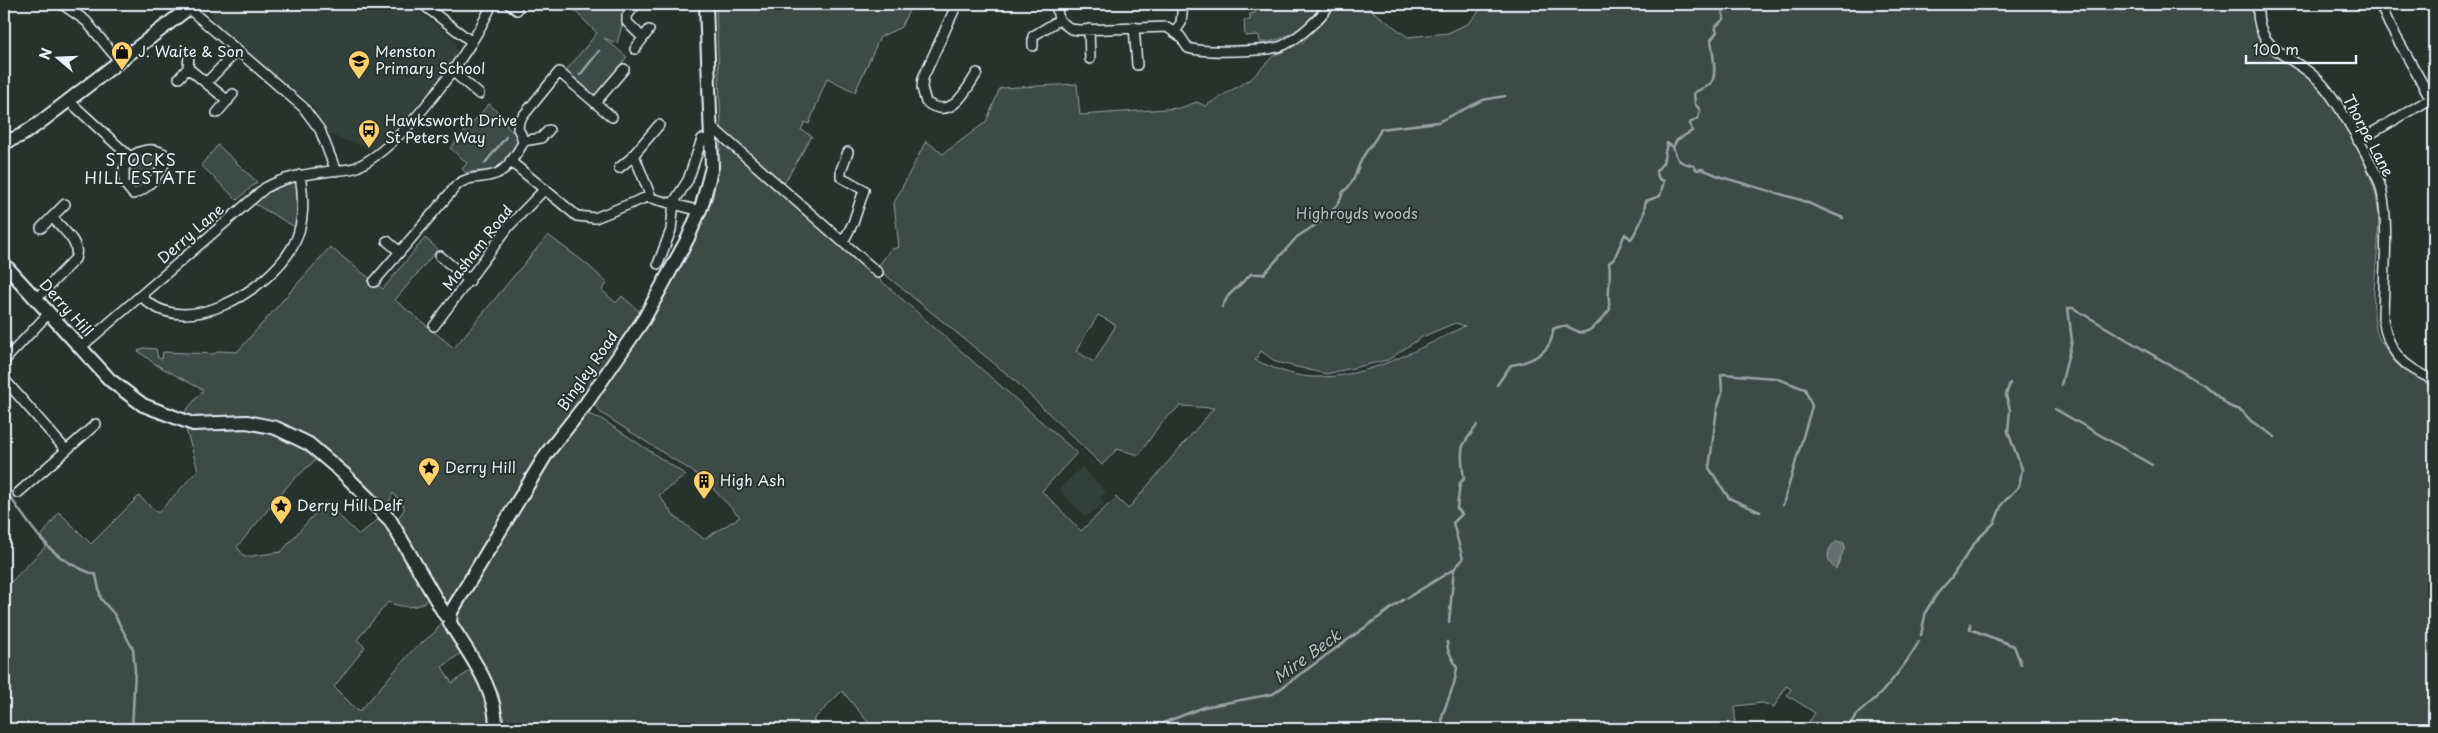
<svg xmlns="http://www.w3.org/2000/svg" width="2438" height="733" font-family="'Playpen Sans',sans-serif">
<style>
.built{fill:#333f3a}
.green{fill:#3e4b47;stroke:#939ea0;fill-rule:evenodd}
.water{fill:#636f6d;stroke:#98a3a5}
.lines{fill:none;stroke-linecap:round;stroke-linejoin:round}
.stream{stroke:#98a3a5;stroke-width:2.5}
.street-casing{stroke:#e8f1f8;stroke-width:12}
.secondary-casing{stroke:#e8f1f8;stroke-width:16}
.street{stroke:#26332d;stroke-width:9}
.secondary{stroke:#26332d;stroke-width:12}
.labels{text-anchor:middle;stroke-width:4;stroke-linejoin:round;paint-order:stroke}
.poi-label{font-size:15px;fill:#e8f1f8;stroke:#26332d;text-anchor:start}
.street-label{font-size:15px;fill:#e8f1f8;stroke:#26332d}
.park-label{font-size:15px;fill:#b5bfc3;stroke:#26332d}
.neighbourhood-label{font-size:16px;letter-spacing:1px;fill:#e8f1f8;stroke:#26332d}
.water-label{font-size:16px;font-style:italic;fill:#b3bdc0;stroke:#26332d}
</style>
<rect width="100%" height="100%" fill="#26332d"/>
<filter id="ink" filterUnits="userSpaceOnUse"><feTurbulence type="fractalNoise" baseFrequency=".02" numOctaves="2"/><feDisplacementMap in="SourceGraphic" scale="10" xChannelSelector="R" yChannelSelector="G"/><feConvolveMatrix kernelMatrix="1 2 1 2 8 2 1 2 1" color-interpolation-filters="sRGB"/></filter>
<g filter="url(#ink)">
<path class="built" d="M211 4H410L455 40 457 55 396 133 375 150 326 134 313 106 231 40 213 23Z
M1082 467 1106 492 1099 498 1104 504 1085 517 1059 489Z"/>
<path class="green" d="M576 4H628L617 43 604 38 627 57 594 97 565 72 597 33 572 8Z
M716 4H912L901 27 880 37 855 92 827 78 809 124 805 122 801 130 812 136 783 185 721 128Z
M1255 4H1322C1308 24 1285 43 1260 42L1259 35 1245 36 1244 20H1250V14L1255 13Z
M1338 4H1363L1408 37 1448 33 1469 23 1485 4H2038L2039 7 2046 4H2254C2253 65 2288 52 2319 87 2343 113 2360 149 2372 182 2389 229 2367 281 2376 329 2377 338 2389 354 2395 362 2404 373 2421 378 2434 384V729H1804L1815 713 1787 695 1791 689 1786 686 1774 707 1763 703 1735 706V724H1723L1721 729H874L842 691 813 720 821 729H504L499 694 457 626 454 612 502 532 581 412 600 418 686 475 659 495 673 515 704 539 740 517 714 490 709 482 601 413 592 400 646 323 688 256 713 197 721 140 1077 453 1042 491 1081 531 1116 497 1128 509 1214 408 1180 406 1160 424 1139 455 1117 449 1102 465 1012 378 877 268 890 250 899 247 894 203 926 141 943 154 986 122 1000 88 1077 84 1080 115 1180 108 1197 102 1205 106 1252 78 1273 56 1303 42ZM1098 315 1116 325 1094 362 1076 351ZM1455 323 1465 326C1418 349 1367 379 1313 377 1295 377 1270 367 1255 360L1261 351 1276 362 1326 374 1388 360 1422 337Z
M489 104 509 122 506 126 517 135 518 143C511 151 501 169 490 170 482 172 475 170 466 173L462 169 467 163 450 148Z
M218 145 257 182 237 200 201 165Z
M152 152 161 157C160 166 142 188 133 189 122 181 128 168 133 158Z
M291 180 297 184 298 209 295 227 253 203 275 186Z
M548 235 588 265 607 283 602 290 616 303 622 296 641 313 446 609 394 523 404 510V506L393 493 386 508 292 431 180 418 203 390 155 364 138 351 144 348 156 349 158 358 162 359 163 352 214 354 219 351 237 352 330 247 383 289 425 238 438 249 395 300 454 348Z
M247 422 273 431 319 457 291 482 237 547 245 557 281 552 325 502 359 535 381 517 398 542 397 547 402 548 429 597C420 611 399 607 388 602L357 640 365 647 334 687 359 712 412 651 434 633 443 621 461 653 442 667 452 683 473 669 486 692 492 729H4V589L48 544 41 537 59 512 91 544 139 496 158 513 198 470 185 426Z"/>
<path class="water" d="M1837 541 1844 543 1845 547 1836 569C1825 562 1826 548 1837 541Z"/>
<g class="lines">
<path class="stream" d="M580 75 599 51
M1673 147C1678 163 1679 162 1694 166L1697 170 1702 169 1721 177 1801 200 1843 218
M485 163 506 137
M1222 307 1228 296 1251 274H1264L1297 237 1320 222 1322 216C1332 213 1340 203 1343 192 1357 182 1356 165 1366 152 1372 144 1377 138 1381 129L1438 122 1483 100 1505 96
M1497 385 1511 365C1531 362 1553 352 1553 329 1567 323 1567 327 1579 332 1589 336 1605 316 1610 309 1606 293 1612 278 1609 263L1614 259 1625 234 1631 239C1633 237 1644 216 1644 213 1645 208 1644 206 1646 201L1660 196 1664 181 1659 179 1656 171 1663 163 1667 143 1673 147 1677 140 1692 131 1690 123 1698 118 1700 110 1695 104 1694 93C1699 89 1707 88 1711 83 1718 76 1712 49 1711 40L1717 32 1715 27 1724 19 1722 9 1726 4
M2061 385 2072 341 2068 308H2073L2204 385 2229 406 2242 411 2251 421 2275 437
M2055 409 2152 465
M4 489C35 529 44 557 96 575L101 599 114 614 133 649 135 670 132 729
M1760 512 1729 498 1709 468 1717 409 1722 393 1721 375 1723 374 1775 378 1805 389 1812 406 1783 505
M1407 598 1454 569 1463 559 1453 523 1462 514 1457 508 1460 483 1464 479C1463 471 1460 454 1463 446 1466 439 1473 432 1477 425
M1449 622 1454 569
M1970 624V629L2014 646 2021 664
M1921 635 1926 611 1937 594 1951 578 1976 541 1995 522 2002 504 2019 486 2022 469 2008 432 2010 410 2006 395 2010 383
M1158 729 1163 723 1204 707 1273 694 1404 599
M1443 729 1442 716 1454 684 1457 668 1448 650 1447 642
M1847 729C1855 712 1870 705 1882 692 1896 676 1909 660 1919 641"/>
<g class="street-casing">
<path id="street" d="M62 4 86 21 119 61
M422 4 472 42
M509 4 517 10
M636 4 627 16V22L643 38
M957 4 923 78 922 88 926 102C952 121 965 92 977 73
M1056 4 1059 20 1071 29 1079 30 1167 27 1180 36 1188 48C1204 53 1269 52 1284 45 1301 36 1319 20 1330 4
M2258 4C2255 56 2295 53 2322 84 2339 103 2370 158 2379 182 2391 215 2383 282 2383 319 2388 353 2404 367 2434 380
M2380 4 2389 24 2431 99
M188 8 303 107 320 130 336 171
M1134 27 1137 65
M1089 29 1090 59
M1175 31 1181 23 1183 4
M1033 46V36L1059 20
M635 49 649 30
M189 53 188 68 228 101
M451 70 479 94
M179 78 188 68
M206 83 237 51
M69 101 130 157C141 150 151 147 163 153L166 161C159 174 148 190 133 194L124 183V169L130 157
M595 103 624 69
M217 113 233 94
M712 127 878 273
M523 141 541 138 549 130
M2358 141 2434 97
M634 155 651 197
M510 161 577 216 595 218 647 197 700 211
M619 168 630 159 659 125
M41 228 65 204
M387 241 400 252
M843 242 853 223 864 190 841 177V170L848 152
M440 256 470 281
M658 264 671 230 674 202 688 180 702 139
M374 282 457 185C470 174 484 180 498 173 507 169 518 152 523 143L521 134 518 129 519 121 559 72 612 117
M141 296C185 342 268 290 293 246 305 224 304 199 300 175
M37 298 75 259C82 243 62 229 52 217
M434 326 510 225 545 189
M80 348 265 188C286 176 308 174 331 171 339 170 350 170 357 167 404 145 472 51 492 4
M4 361 49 313
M4 379 66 450
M18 493 96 424"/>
</g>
<g class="secondary-casing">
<path id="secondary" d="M4 143 22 135 38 124 194 4
M4 264 110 380 143 405 193 424 247 422 276 428 309 444 343 473 390 520 445 615 450 616
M496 729C497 689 470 656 450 623L451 612 547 453 585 405 644 319 688 238 702 205 712 167 706 4"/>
</g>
<use href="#street" class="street"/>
<use href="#secondary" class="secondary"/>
</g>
</g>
<defs>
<g id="shop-pin" transform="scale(1.125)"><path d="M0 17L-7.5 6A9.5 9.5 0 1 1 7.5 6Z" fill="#ffd166" stroke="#26332d"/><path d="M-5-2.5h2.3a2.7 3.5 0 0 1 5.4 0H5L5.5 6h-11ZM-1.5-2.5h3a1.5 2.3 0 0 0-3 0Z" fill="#111"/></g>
<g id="school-pin" transform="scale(1.125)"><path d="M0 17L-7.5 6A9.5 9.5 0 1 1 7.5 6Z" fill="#ffd166" stroke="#26332d"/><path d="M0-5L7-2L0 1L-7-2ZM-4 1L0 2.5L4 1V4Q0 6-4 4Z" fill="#111"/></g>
<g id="bus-pin" transform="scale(1.125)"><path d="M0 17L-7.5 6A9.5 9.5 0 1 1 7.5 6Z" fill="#ffd166" stroke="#26332d"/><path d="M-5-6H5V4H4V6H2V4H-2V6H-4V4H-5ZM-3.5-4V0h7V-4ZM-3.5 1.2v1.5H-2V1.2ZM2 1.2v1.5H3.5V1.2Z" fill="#111"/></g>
<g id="sight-pin" transform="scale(1.125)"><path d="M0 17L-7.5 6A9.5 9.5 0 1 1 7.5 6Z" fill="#ffd166" stroke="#26332d"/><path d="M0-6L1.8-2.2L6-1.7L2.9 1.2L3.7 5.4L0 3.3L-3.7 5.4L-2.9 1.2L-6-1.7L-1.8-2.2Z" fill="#111"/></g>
<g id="building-pin" transform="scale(1.125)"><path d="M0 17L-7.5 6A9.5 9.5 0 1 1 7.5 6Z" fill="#ffd166" stroke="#26332d"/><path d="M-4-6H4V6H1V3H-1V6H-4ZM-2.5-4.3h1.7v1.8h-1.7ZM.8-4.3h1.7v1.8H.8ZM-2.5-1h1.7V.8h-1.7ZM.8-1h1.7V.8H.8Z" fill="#111"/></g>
</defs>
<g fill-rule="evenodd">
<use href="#shop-pin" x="122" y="52"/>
<use href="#school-pin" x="359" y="61"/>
<use href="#bus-pin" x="369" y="130"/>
<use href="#sight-pin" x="429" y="468"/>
<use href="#building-pin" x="704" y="481"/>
<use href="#sight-pin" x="281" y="506"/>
</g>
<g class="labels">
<g class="poi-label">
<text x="138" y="57">J. Waite &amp; Son</text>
<text x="375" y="57">Menston<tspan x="375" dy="17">Primary School</tspan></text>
<text x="385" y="126">Hawksworth Drive<tspan x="385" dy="17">St Peters Way</tspan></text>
<text x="445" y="473">Derry Hill</text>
<text x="720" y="486">High Ash</text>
<text x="297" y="511">Derry Hill Delf</text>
</g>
<g class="street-label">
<text transform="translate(2368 136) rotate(62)" y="5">Thorpe Lane</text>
<text transform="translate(191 234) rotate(-41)" y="5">Derry Lane</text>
<text transform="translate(478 248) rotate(-52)" y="5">Masham Road</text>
<text transform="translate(66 308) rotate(48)" y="5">Derry Hill</text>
<text transform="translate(588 371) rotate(-55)" y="5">Bingley Road</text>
</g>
<g class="park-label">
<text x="1357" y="219">Highroyds woods</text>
</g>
<g class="neighbourhood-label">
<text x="141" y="166">STOCKS<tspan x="141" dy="18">HILL ESTATE</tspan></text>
</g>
<g class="water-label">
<text transform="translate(1307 656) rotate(-36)" y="6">Mire Beck</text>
</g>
</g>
<rect width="2438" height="733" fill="none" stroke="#26332d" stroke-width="20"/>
<rect x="10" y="10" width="2418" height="713" fill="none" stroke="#e8f1f8" stroke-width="2" filter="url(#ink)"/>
<g transform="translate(58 58) rotate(289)" stroke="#26332d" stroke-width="4" paint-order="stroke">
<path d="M0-4L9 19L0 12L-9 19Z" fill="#e8f1f8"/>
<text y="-8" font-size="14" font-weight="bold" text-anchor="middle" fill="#e8f1f8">N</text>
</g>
<path d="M2246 55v8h110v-8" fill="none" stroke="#e8f1f8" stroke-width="2.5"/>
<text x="2253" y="55" font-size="15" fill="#e8f1f8" stroke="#26332d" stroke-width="4" paint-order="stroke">100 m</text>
</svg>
